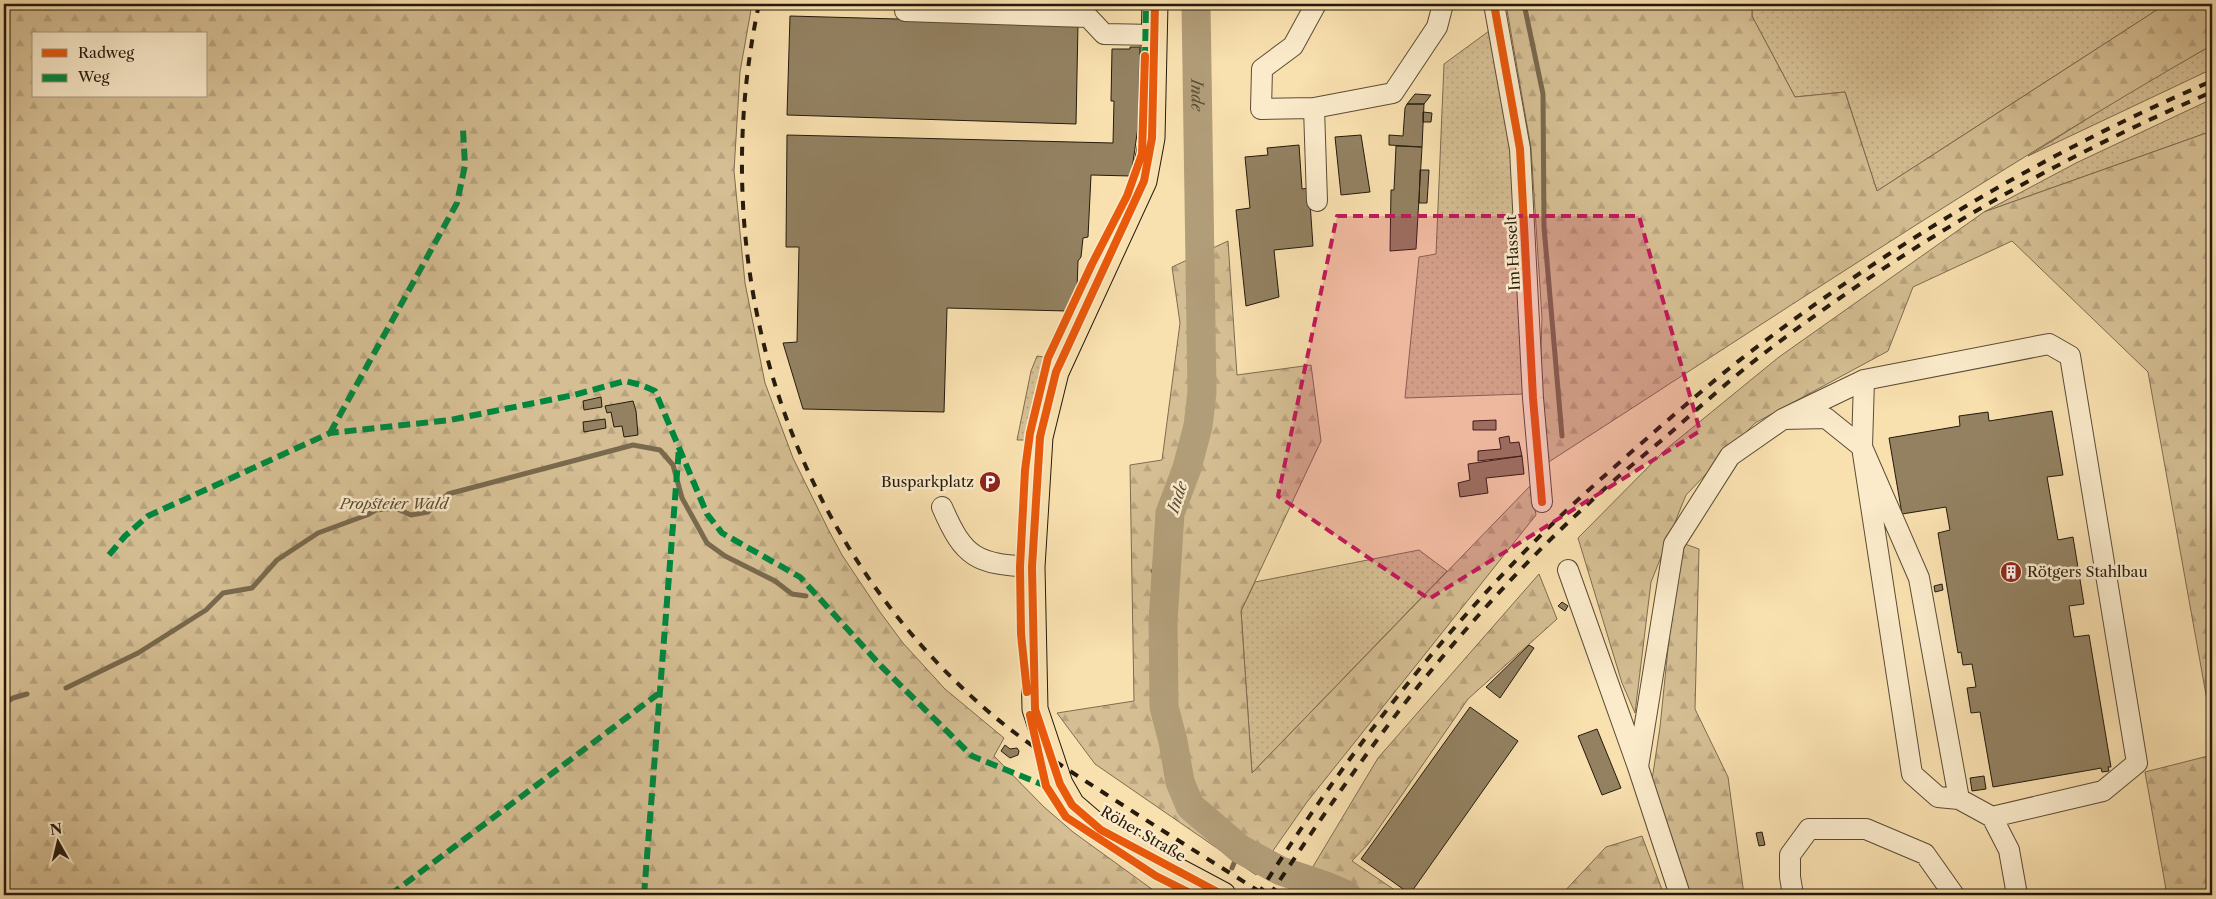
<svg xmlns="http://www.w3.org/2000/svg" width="2216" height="899" font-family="'Libre Caslon Text',serif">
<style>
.grass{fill:url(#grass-dots);stroke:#7d6c50}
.forest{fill:url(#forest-firs);stroke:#7d6c50;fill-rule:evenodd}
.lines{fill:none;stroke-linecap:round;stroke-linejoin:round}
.stream{stroke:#79694d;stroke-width:5}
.river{stroke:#b19d78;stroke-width:29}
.building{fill:#938161;stroke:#251a0d}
.minor-casing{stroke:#5a4c36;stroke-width:22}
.major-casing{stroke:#251a0d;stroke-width:27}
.minor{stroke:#fbebcb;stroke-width:20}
.major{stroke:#f9e0af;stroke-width:25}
.rail{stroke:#251a0d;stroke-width:4;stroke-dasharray:9 9;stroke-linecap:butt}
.quiet{stroke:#00873e;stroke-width:6;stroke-dasharray:12 6;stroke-linecap:butt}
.cycleway-casing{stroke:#fbebcb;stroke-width:11}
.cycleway{stroke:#e8590c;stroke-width:8}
.marked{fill:#c2185b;fill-opacity:0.2;stroke:#c2185b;stroke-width:4;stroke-dasharray:10 6;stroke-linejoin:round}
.labels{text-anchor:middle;stroke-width:5;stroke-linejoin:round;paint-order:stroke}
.street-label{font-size:15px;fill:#251a0d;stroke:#fbebcb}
.poi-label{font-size:15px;fill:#251a0d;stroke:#fbebcb;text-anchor:end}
.park-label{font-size:15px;font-style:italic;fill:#5a4b35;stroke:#fbebcb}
.water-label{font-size:16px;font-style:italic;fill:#5d4e38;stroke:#fbebcb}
</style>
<defs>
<pattern id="grass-dots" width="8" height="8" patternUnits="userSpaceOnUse" patternTransform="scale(1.25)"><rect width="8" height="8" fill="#d5be93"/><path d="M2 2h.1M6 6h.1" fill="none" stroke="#b7a37e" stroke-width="1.8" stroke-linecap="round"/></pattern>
<pattern id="forest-firs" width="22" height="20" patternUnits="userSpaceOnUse" patternTransform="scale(1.25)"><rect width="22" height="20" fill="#d5be93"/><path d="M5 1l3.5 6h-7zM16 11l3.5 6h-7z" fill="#b7a37e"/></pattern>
</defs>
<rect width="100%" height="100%" fill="#f9e0af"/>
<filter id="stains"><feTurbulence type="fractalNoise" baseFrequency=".004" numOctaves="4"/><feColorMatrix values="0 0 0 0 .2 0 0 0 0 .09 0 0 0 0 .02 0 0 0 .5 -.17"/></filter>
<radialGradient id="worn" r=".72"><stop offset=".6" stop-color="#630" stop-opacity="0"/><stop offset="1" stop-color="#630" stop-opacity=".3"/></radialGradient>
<path class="grass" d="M1752 4H2166L1877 191 1845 92 1795 97 1752 16Z
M1489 31 1511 149 1524 394 1405 398 1419 257 1436 254 1444 64Z
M2212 45V69L2028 156 2125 95Z
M2212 99V131L1984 212 2076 163Z
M1037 356 1044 357 1026 440H1017L1031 371Z
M1419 550 1447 571 1252 773 1241 611 1255 582Z"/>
<path class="forest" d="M4 4H752L740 72 734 171 745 283 765 383 793 458 828 529 842 555 880 612 903 643 945 689 1004 738 994 756 1044 807 1073 832 1160 895H4ZM34 34H206V96H34Z
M1506 4H1752V16L1795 97 1845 92 1877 191 2166 4H2212V45C1984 176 1765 323 1544 465L1541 349 1542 318 1531 148Z
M2212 131V728L2148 372 2012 241 1913 287 1888 351 1755 423 1686 495 1651 582 1635 713 1622 683 1578 538 1665 450 1779 357 1984 212Z
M1228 241 1237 375 1311 365 1321 441 1241 611 1252 773 1531 485 1536 515 1307 802 1256 875 1095 764 1057 713 1134 701 1130 465 1162 460 1180 323 1172 267Z
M1685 544 1699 549 1695 709 1728 777 1744 895H1687L1652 780 1660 727 1675 580Z
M1539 574 1557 619 1468 699 1368 844 1352 861 1402 895H1296L1378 758Z
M2212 755V895H2167L2145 772Z
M1642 836 1664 895H1561L1606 847Z"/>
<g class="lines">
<path class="stream" d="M1524 4 1543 94 1544 227 1562 436
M1153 571H1166
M66 688 138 653 206 610 223 593 252 588 277 560 318 533 367 515 376 510 395 508 411 515 428 512 448 494 633 445 660 450 673 465 682 498 707 543 725 556 775 581 792 594 806 596
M4 704 13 698 27 694
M1232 868 1240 849"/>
<path class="river" id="s1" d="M1196 4 1202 392 1198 426 1187 468 1170 513 1163 621 1164 707 1173 741 1180 782 1190 806 1240 849 1281 871 1326 886 1347 895"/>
</g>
<path class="building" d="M952 4H1044L975 6Z
M790 16 1078 24 1076 124 787 115Z
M1130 47H1140L1138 127 1131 176 1091 175 1088 237 1083 238 1081 257 1078 261 1077 289 1067 311 947 308 944 412 803 409 783 343 797 342 799 247H786L787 135 1113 143 1114 101H1111L1112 49H1130Z
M1415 94 1431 95 1424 104H1407Z
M1407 104H1424L1422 147 1389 145V135L1403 136 1405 108Z
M1423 112 1432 113 1431 122H1423Z
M1361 135 1370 192 1341 195 1335 137Z
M1299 145 1302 189 1309 188 1313 246 1274 250 1279 297 1246 306 1236 210 1250 208 1245 157 1268 155 1267 148Z
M1396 146 1422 147 1416 249 1390 251 1391 190H1394Z
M1420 170H1429L1427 203H1419Z
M601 397 602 407 584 410 583 401Z
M633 401 636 411 638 435 624 437 622 426 614 427 611 412 607 413 605 406Z
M2052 411 2063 475 2047 477 2058 540 2073 537 2084 604 2069 606 2074 637 2089 635 2111 767H2108L2109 771 2102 772 2101 768 2096 769 1993 787 1980 712 1971 713 1967 688 1976 687 1972 664 1963 665 1961 652 1958 653 1938 533 1950 530 1946 507 1902 514 1889 438 1960 426 1959 416 1988 412 1989 421Z
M605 419 606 428 584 432 583 422Z
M1496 420V430H1473V421Z
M1509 436 1510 443 1519 442 1522 456 1478 461V451L1501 449 1499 438Z
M1522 456 1524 474 1486 478 1488 493 1460 497 1458 483 1470 480 1468 464Z
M1942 584 1943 590 1935 592 1934 586Z
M1562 602 1568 606 1565 611 1558 606Z
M1529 645 1534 648 1500 698 1486 687Z
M1470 707 1518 741 1410 894 1361 859Z
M1597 729 1621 788 1602 795 1578 736Z
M1005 745 1010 749 1017 748 1019 751 1018 755 1010 758 1001 751Z
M1984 776 1986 789 1972 791 1970 778Z
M1762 832 1765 845 1759 846 1756 833Z"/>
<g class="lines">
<g class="minor-casing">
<path id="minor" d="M1316 4 1293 46 1262 69 1261 109 1314 108 1317 201
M1494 4 1520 149 1533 398 1542 502
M905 11 1088 17 1104 34 1154 35
M1314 108 1393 93 1437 27 1443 4
M1864 380 1862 447 1912 774 1938 797 1959 799 1992 817 2009 850 2017 895
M1783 419 1864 380 2049 344 2070 356 2137 763 2103 791 1992 817
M942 507C964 558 976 564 1032 567
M1568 570 1638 767 1680 895
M1638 767 1674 544 1730 456 1783 419 1826 418 1862 447 1919 578 1959 799
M1793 895 1790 877V855L1809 829H1866L1925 854 1954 895"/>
</g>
<g class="major-casing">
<path id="major" d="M1155 4 1152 138 1144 181 1056 372 1040 437 1032 567 1035 709 1060 784 1072 805 1101 830 1223 895"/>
</g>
<use href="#minor" class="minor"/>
<use href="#major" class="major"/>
<path class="rail" d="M759 4C704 261 783 530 982 706 1019 739 1062 766 1104 793 1158 828 1211 861 1265 895
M1258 895C1338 767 1431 645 1538 538 1577 499 1619 463 1661 426 1695 397 1729 367 1765 341 1903 237 2053 149 2212 81
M1270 895C1315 827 1361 759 1412 694 1465 628 1525 561 1588 504 1614 479 1642 457 1669 434 1702 405 1735 375 1771 348 1907 245 2055 159 2212 92"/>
<path class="quiet" d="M1145 59 1146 4
M330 433 457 203 465 165 463 130
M109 555 125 536 148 516 330 433 450 420 574 395 625 381 641 385 655 391 707 514 722 533 800 577 882 667 972 756 1046 786V784
M390 895 658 694
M644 895 679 448"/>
<g class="cycleway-casing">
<path id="cycleway" d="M1155 4 1152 138 1144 181 1056 372 1040 437 1032 567 1035 709 1060 784 1072 805 1101 830 1223 895
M1494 4 1520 149 1533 398 1542 502
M1027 692 1021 634 1020 567 1025 470 1030 433 1048 358 1092 264 1127 196 1142 154 1145 56
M1030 715 1046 786 1066 817 1156 876 1194 895"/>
</g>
<use href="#cycleway" class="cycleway"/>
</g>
<path class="marked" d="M1337 216H1639L1700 431 1429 599 1278 496Z"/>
<defs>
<g id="parking-disc" transform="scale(1.125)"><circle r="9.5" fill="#8f2418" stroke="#fbebcb"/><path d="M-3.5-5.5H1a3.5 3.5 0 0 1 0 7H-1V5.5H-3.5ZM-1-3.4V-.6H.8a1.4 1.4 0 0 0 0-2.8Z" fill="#fff"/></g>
<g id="building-disc" transform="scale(1.125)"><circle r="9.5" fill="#8f2418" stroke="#fbebcb"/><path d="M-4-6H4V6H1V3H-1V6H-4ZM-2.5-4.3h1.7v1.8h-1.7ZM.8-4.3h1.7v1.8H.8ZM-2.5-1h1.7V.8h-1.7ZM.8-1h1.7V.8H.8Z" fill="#fff"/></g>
</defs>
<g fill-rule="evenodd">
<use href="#parking-disc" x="990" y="482"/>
<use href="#building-disc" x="2011" y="572"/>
</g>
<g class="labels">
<g class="street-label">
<text transform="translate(1513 253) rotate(-93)" y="5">Im Hasselt</text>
<text transform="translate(1143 834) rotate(30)" y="5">Röher Straße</text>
</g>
<g class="poi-label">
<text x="974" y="487">Busparkplatz</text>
<text x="2027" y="577" text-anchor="start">Rötgers Stahlbau</text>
</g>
<g class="park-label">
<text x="394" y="509">Propsteier Wald</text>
</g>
<g class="water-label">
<text dy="6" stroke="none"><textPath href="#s1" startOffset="91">Inde</textPath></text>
<text transform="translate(1177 497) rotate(-72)" y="6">Inde</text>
</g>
</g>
<rect width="2216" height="899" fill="none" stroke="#f9e0af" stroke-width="20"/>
<rect x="5" y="5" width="2206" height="889" fill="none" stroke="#251a0d" stroke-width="2.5"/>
<rect x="10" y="10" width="2196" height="879" fill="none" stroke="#251a0d"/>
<rect x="32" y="32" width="175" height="65" fill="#fbebcb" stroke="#a5977f"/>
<rect x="42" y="49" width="25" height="8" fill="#e8590c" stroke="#a5977f"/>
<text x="78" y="58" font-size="15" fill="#251a0d">Radweg</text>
<rect x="42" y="74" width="25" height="8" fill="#00873e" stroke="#a5977f"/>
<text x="78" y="82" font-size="15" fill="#251a0d">Weg</text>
<g transform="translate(58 842) rotate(352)" stroke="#fbebcb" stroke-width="4" paint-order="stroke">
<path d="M0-4L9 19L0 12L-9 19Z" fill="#251a0d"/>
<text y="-8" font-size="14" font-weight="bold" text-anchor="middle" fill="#251a0d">N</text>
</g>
<rect width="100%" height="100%" filter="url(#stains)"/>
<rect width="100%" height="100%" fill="url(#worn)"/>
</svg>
